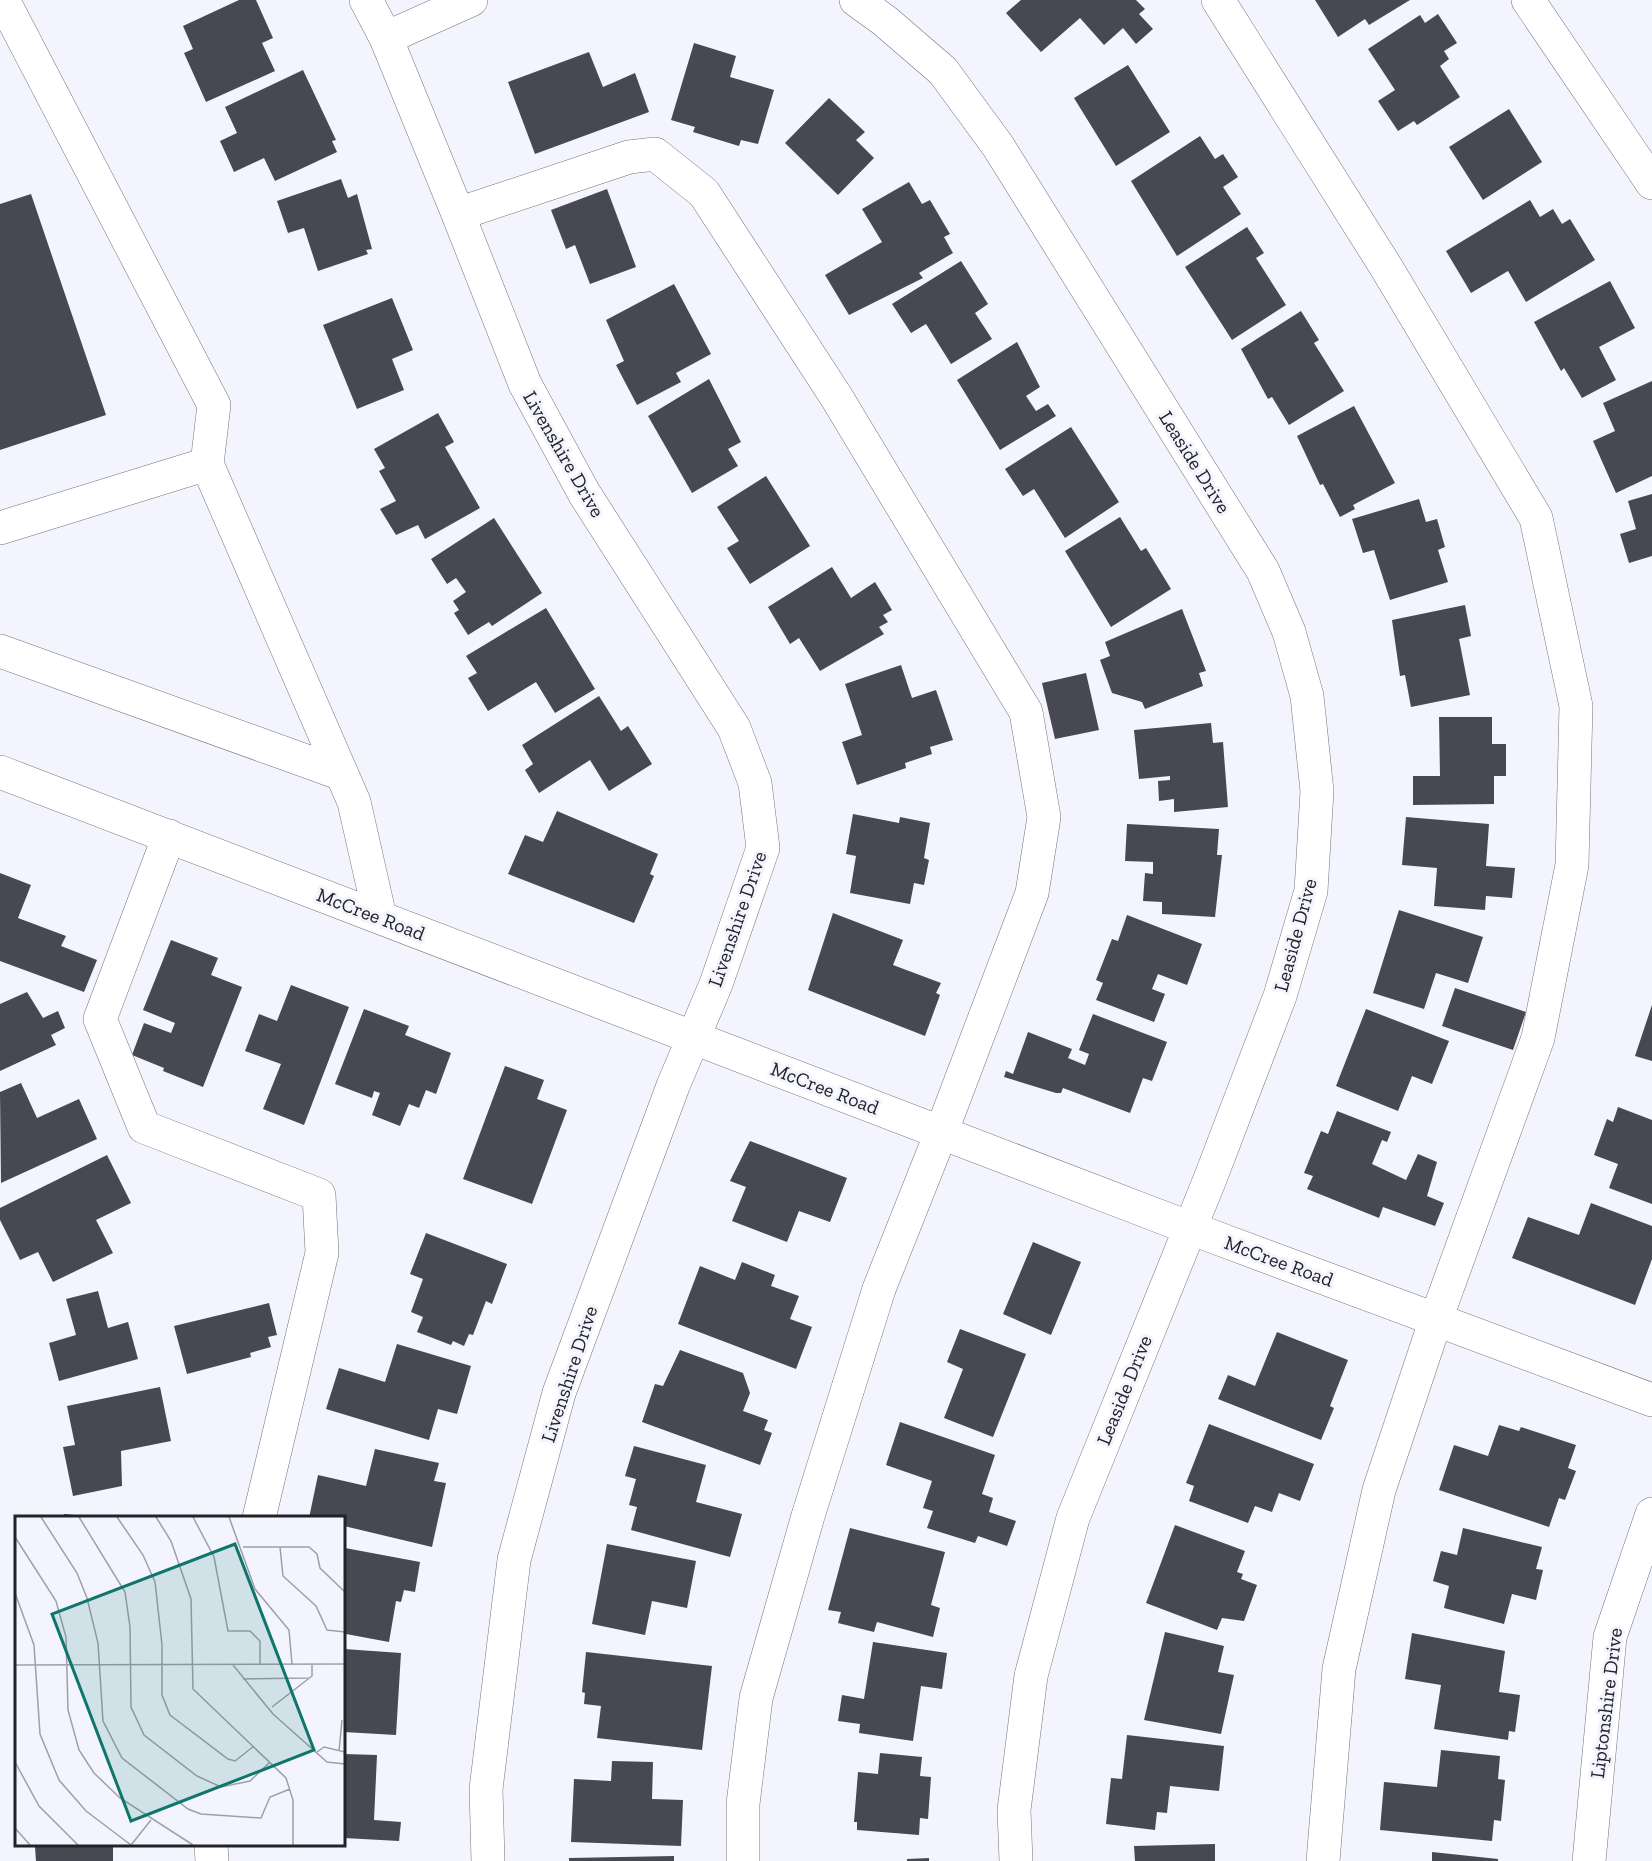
<svg xmlns="http://www.w3.org/2000/svg" width="1652" height="1861" font-family="'Zilla Slab',serif">
<style>
.building{fill:#474851}
.lines{fill:none;stroke-linecap:round;stroke-linejoin:round}
.minor-casing{stroke:#73747e;stroke-width:34}
.minor{stroke:#fff;stroke-width:33}
.labels{text-anchor:middle;stroke-width:6;stroke-linejoin:round;paint-order:stroke}
.street-label{font-size:20px;fill:#222327;stroke:#f3f4fd}
.inset-road{fill:none;stroke:#9fa0a7;stroke-width:1.5}
.view{fill:#0f766e;fill-opacity:0.15;stroke:#0f766e;stroke-width:3}
.inset-edge{fill:none;stroke:#222327;stroke-width:3}
</style>
<rect width="100%" height="100%" fill="#f3f4fd"/>
<path class="building" d="M239 0H256L273 38 262 43 275 71 206 102 184 53 193 49 183 26Z
M1021 0H1136L1145 9 1139 14 1153 29 1136 44 1123 28 1104 45 1080 18 1041 52 1006 13Z
M1315 0H1410L1369 25 1365 19 1338 37Z
M1438 14 1457 43 1444 51 1449 59 1440 66 1460 97 1417 125 1414 121 1398 131 1378 101 1395 90 1368 49 1420 15 1425 23Z
M694 43 736 56 730 77 774 90 758 144 741 140 739 146 693 132 695 127 671 120Z
M589 52 603 87 635 73 649 112 535 154 508 82Z
M1128 65 1170 132 1116 166 1074 98Z
M303 70 336 140 332 141 337 152 275 181 264 158 234 172 220 141 237 133 225 107Z
M829 98 865 132 856 140 874 158 838 195 785 143Z
M1509 109 1542 162 1483 200 1449 147Z
M1200 136 1215 159 1223 154 1238 177 1223 187 1241 214 1177 256 1131 181Z
M341 179 348 198 357 194 372 249 366 250 368 254 318 271 304 228 288 233 277 201Z
M909 182 922 204 930 200 950 234 944 237 953 253 919 273 923 278 849 315 825 275 882 242 862 209Z
M607 189 636 267 590 284 575 245 566 249 551 210Z
M31 194 106 415 0 450V204Z
M1530 200 1540 217 1553 209 1562 224 1570 219 1595 260 1526 302 1508 271 1471 293 1446 251Z
M1247 227 1264 253 1256 258 1286 305 1232 340 1185 267Z
M961 261 988 304 975 313 992 339 951 364 926 324 911 333 892 304Z
M1610 281 1635 328 1599 347 1616 380 1582 398 1564 368 1561 371 1534 322Z
M674 284 711 354 676 373 681 382 637 405 616 365 624 361 606 320Z
M392 298 413 350 392 359 404 390 357 409 323 325Z
M1301 311 1319 340 1314 343 1344 391 1289 425 1272 397 1268 399 1241 349Z
M1017 342 1040 387 1026 396 1036 411 1048 404 1056 416 1000 450 957 380Z
M709 379 741 442 728 449 738 466 692 493 648 416Z
M1652 381V476L1616 493 1593 441 1615 431 1603 403Z
M1354 406 1395 483 1353 505 1355 509 1340 517 1323 484 1320 485 1297 436Z
M438 413 454 442 445 447 480 508 425 539 418 525 396 535 380 509 396 501 379 471 385 468 374 449Z
M1071 427 1119 502 1065 538 1034 489 1023 496 1005 469Z
M766 476 810 546 750 584 727 548 739 541 717 507Z
M1652 494V556L1629 563 1620 534 1636 529 1628 501Z
M1419 499 1426 522 1437 519 1445 547 1438 550 1448 582 1390 600 1374 550 1363 553 1352 519Z
M1120 517 1141 551 1146 548 1171 589 1111 627 1065 551Z
M494 518 542 593 492 626 489 622 468 635 454 613 459 610 453 601 466 592 456 578 447 584 431 559Z
M832 567 851 598 875 582 892 610 883 615 888 622 879 627 884 634 820 671 799 638 790 644 768 607Z
M1465 605 1471 636 1459 639 1470 695 1411 707 1405 675 1400 676 1392 620Z
M546 608 595 689 555 713 536 682 488 711 468 678 477 673 466 656Z
M1182 609 1206 671 1199 673 1203 686 1145 709 1142 702 1112 693 1100 660 1110 656 1105 642Z
M901 665 912 698 936 690 953 740 930 747 932 754 905 763 906 768 857 785 842 742 862 735 845 684Z
M1086 673 1099 730 1055 739 1042 683Z
M599 696 621 731 628 726 652 764 609 791 590 760 539 793 525 770 533 764 522 745Z
M1439 717H1492V744H1506V776H1494V804L1413 805V776H1440Z
M1211 723 1213 743 1223 742 1228 807 1174 812V799L1159 801 1158 781 1170 780V776L1139 779 1134 730Z
M557 811 658 854 650 874 654 876 634 923 508 874 525 835 543 842Z
M853 814 899 823 900 817 930 823 924 858 929 860 924 885 914 883 910 904 850 893 856 856 846 854Z
M1406 817 1489 824 1486 866 1515 868 1512 898 1486 896 1485 910 1434 906 1437 868 1402 865Z
M1127 824 1219 829 1217 855H1222L1215 917 1162 914V902L1143 901 1145 873 1153 874V862L1125 861Z
M0 873 31 885 18 918 66 936 61 946 97 960 84 992 0 961Z
M1399 910 1483 937 1468 983 1436 973 1424 1009 1373 993Z
M833 913 903 940 893 965 941 983 936 993 940 995 925 1036 808 990Z
M1127 915 1202 944 1187 985 1158 974 1152 989 1165 994 1154 1022 1096 1000 1103 983 1096 980 1112 939 1118 941Z
M171 940 218 958 211 975 242 987 203 1087 163 1071 164 1068 132 1055 144 1023 171 1033 175 1023 143 1010Z
M291 985 349 1007 304 1125 263 1109 281 1064 245 1051 259 1014 277 1021Z
M1455 988 1526 1012 1513 1050 1442 1026Z
M27 992 43 1018 58 1011 65 1028 51 1035 56 1045 0 1071V1004Z
M1652 1005V1061L1635 1056Z
M364 1009 409 1026 405 1035 451 1053 436 1094 426 1090 419 1108 409 1104 400 1126 372 1115 380 1093 374 1091 372 1098 335 1084Z
M1366 1009 1449 1041 1432 1084 1412 1076 1398 1111 1336 1086Z
M1093 1014 1167 1042 1152 1081 1143 1078 1130 1113 1063 1088 1061 1093H1056L1004 1077 1006 1071 1013 1074 1028 1032 1072 1049 1068 1058 1085 1065 1089 1054 1079 1050Z
M505 1066 544 1080 537 1099 567 1110 532 1204 463 1179Z
M21 1083 37 1118 79 1099 97 1139 1 1183 0 1092Z
M1618 1107 1652 1120V1204L1609 1188 1618 1164 1594 1155 1607 1119 1613 1122Z
M1337 1111 1391 1132 1387 1142 1382 1140 1372 1164 1406 1180 1418 1154 1437 1162 1427 1196 1444 1203 1435 1226 1383 1207 1379 1218 1307 1189 1313 1176 1304 1173 1321 1131 1328 1134Z
M750 1141 847 1178 830 1222 799 1211 787 1242 732 1221 746 1187 730 1181Z
M107 1155 131 1203 96 1220 113 1253 53 1282 38 1252 20 1260 0 1220V1208Z
M1591 1203 1652 1226V1259L1635 1305 1512 1258 1528 1217 1579 1235Z
M426 1233 507 1264 492 1304 486 1301 473 1335 469 1334 464 1346 453 1341 451 1345 417 1332 423 1317 411 1312 423 1279 410 1274Z
M1033 1242 1081 1262 1051 1335 1003 1314Z
M742 1262 775 1275 771 1286 799 1296 790 1319 812 1327 796 1369 678 1324 700 1266 735 1280Z
M98 1291 108 1328 128 1322 138 1359 59 1381 49 1343 76 1335 66 1299Z
M269 1303 277 1335 268 1337 271 1347 250 1353 251 1357 187 1374 174 1326Z
M960 1329 1026 1354 993 1437 944 1418 963 1369 947 1362Z
M1277 1332 1348 1360 1330 1406 1334 1408 1321 1440 1218 1399 1228 1375 1255 1386Z
M397 1344 471 1366 457 1414 438 1409 429 1440 326 1409 339 1368 385 1382Z
M680 1350 743 1373 750 1393 743 1411 768 1420 764 1430 772 1433 760 1465 642 1422 655 1384 663 1386Z
M160 1387 171 1441 121 1451 122 1486 73 1496 63 1447 75 1445 67 1406Z
M900 1422 995 1455 982 1494 993 1498 989 1512 1016 1521 1007 1546 978 1536 975 1543 927 1528 933 1511 923 1508 932 1481 886 1465Z
M1209 1424 1314 1464 1300 1501 1279 1493 1272 1512 1255 1506 1248 1523 1189 1501 1194 1486 1186 1483Z
M1499 1425 1519 1431 1521 1427 1576 1445 1568 1468 1576 1471 1565 1500 1559 1498 1549 1527 1439 1490 1454 1445 1488 1456Z
M634 1446 706 1465 696 1502 742 1514 730 1557 631 1530 637 1507 629 1505 636 1479 625 1476Z
M375 1449 439 1463 434 1481 446 1483 432 1547 344 1526V1518H309L318 1475 366 1486Z
M64 1514 84 1516 83 1518H64Z
M1175 1525 1245 1551 1237 1572 1243 1574 1241 1579 1257 1585 1244 1621 1222 1618 1217 1630 1146 1603Z
M850 1528 945 1552 931 1605 940 1608 933 1637 877 1622 874 1632 838 1623 841 1612 828 1610Z
M1463 1528 1542 1547 1536 1569 1543 1570 1536 1600 1512 1594 1504 1624 1444 1608 1449 1586 1433 1581 1441 1551 1457 1555Z
M607 1544 696 1561 687 1608 652 1601 645 1635 592 1624Z
M345 1548 420 1562 415 1592 404 1590 401 1602 396 1601 389 1642 346 1634 344 1642Z
M1165 1632 1224 1646 1218 1672 1234 1675 1221 1734 1144 1720Z
M1412 1633 1505 1651 1499 1692 1520 1695 1515 1732 1509 1731 1508 1740 1434 1729 1441 1685 1405 1679Z
M873 1642 947 1653 942 1689 921 1686 913 1741 859 1733 860 1724 838 1721 842 1695 864 1699Z
M344 1649 401 1653 396 1735 344 1732Z
M586 1652 712 1666 702 1750 597 1738 601 1706 584 1704 585 1693 582 1692Z
M1127 1735 1224 1746 1219 1791 1170 1786 1167 1813 1157 1812 1155 1830 1106 1824 1111 1778 1122 1779Z
M1441 1750 1500 1756 1498 1779 1505 1780 1501 1821 1494 1820 1492 1841 1380 1830 1384 1782 1437 1787Z
M880 1753 922 1757 920 1776 931 1777 928 1819 920 1818 919 1835 857 1830V1822H854L858 1772 878 1774Z
M344 1754 377 1755 374 1820 401 1822 399 1841 344 1838Z
M612 1761 653 1762 652 1799 683 1800 681 1846 571 1842 574 1779 611 1781Z
M1215 1844V1861H1135L1134 1846Z
M113 1846V1861H36L35 1847Z
M1432 1852 1498 1859V1861H1432Z
M674 1856V1861H569V1858Z
M929 1858V1861H907V1859Z"/>
<g class="lines">
<g class="minor-casing">
<path id="minor" d="M3 0 214 405 207 464 354 802 380 917
M366 0 386 38 458 214 525 384 584 493 734 728 755 783 763 848 716 984 673 1086 559 1393 514 1560 486 1789 488 1861
M856 0 885 21 943 71 998 146 1263 571 1289 632 1307 696 1317 791 1311 891 1280 996 1210 1179 1073 1518 1031 1676 1014 1810 1016 1861
M1218 0 1386 267 1536 518 1576 706 1572 865 1538 1038 1436 1319 1379 1490 1339 1669 1323 1861
M1528 0 1652 183
M386 38 471 0
M458 214 629 157 655 154 704 193 837 398 1026 712 1044 817 1032 893 941 1133 879 1289 808 1516 756 1698 743 1804V1861
M0 528 207 464
M0 651 342 774
M0 772 1190 1228 1652 1400
M169 836 100 1019 144 1127 319 1195 322 1253 259 1518
M211 1844 212 1861
M1589 1861 1610 1637 1652 1514"/>
</g>
<use href="#minor" class="minor"/>
</g>
<g class="labels">
<g class="street-label">
<text transform="translate(564 454) rotate(60)" y="7">Livenshire Drive</text>
<text transform="translate(1195 462) rotate(58)" y="7">Leaside Drive</text>
<text transform="translate(371 914) rotate(21)" y="7">McCree Road</text>
<text transform="translate(737 919) rotate(-71)" y="7">Livenshire Drive</text>
<text transform="translate(1295 935) rotate(-75)" y="7">Leaside Drive</text>
<text transform="translate(825 1088) rotate(21)" y="7">McCree Road</text>
<text transform="translate(1279 1261) rotate(20)" y="7">McCree Road</text>
<text transform="translate(569 1374) rotate(-72)" y="7">Livenshire Drive</text>
<text transform="translate(1124 1390) rotate(-68)" y="7">Leaside Drive</text>
<text transform="translate(1606 1703) rotate(-83)" y="7">Liptonshire Drive</text>
</g>
</g>
<g transform="translate(15 1516)">
<rect width="330" height="330" fill="#f3f4fd"/>
<path class="inset-road" d="M26 1 62 57 72 82 83 127 88 205 107 242 173 293 186 298 246 302 255 281 275 273M64 1 110 76 115 111 116 191 129 219 182 260 206 271 235 265 255 246M102 1 128 39 140 66 147 129V179L155 199 213 243 220 245 239 230M141 1 156 25 176 83 178 173 271 262 278 284V329M178 1 199 41 213 115H235L245 125V149M214 1 240 73 274 114 277 148M0 21 41 85 51 121 53 194 64 234 79 257 105 282 178 329M228 31H294L302 38 305 52 330 76M265 31 268 60 301 90 312 114 330 116M0 77 19 129 25 218 44 264 71 295 116 329M0 149 330 148M218 149 258 198 312 246 330 248M228 163 295 162M257 191 297 160V148M324 235 327 204M302 236 309 231 330 236M0 246 24 290 63 329M0 312 15 329M116 329 136 304"/>
<path class="view" d="M220 28 299 234 116 305 37 98Z"/>
<rect width="330" height="330" class="inset-edge"/>
</g>
</svg>
